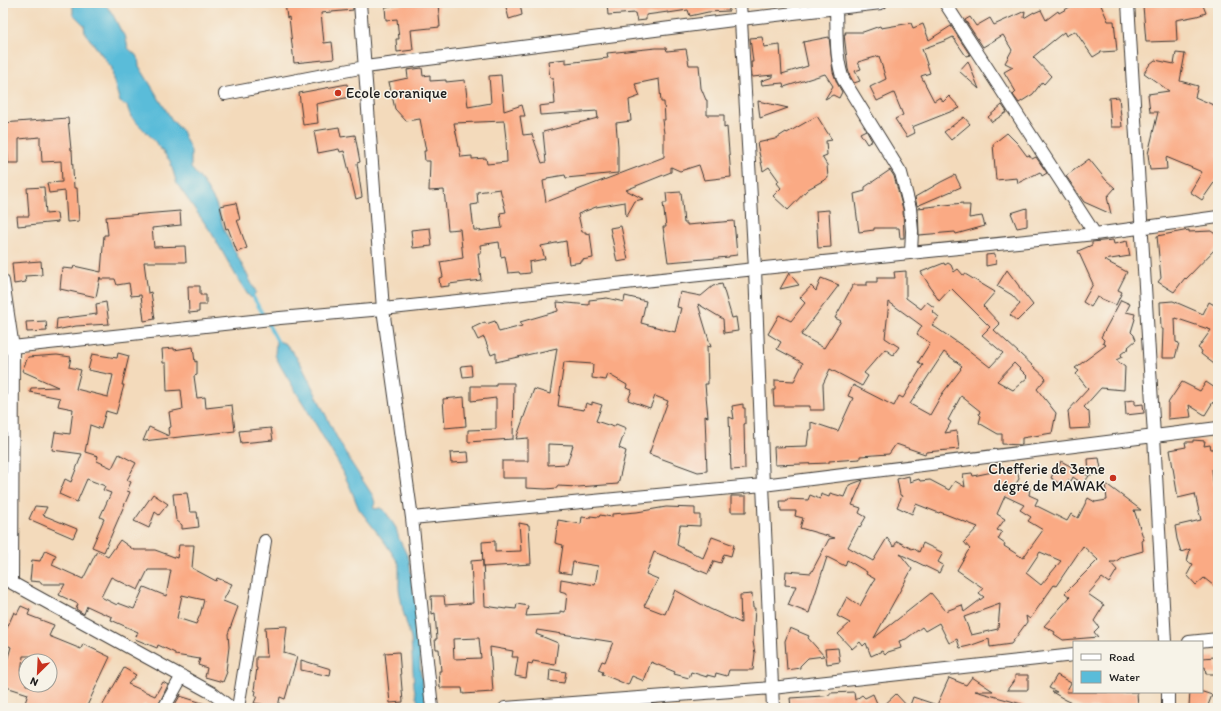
<svg xmlns="http://www.w3.org/2000/svg" width="1221" height="711" font-family="Itim,sans-serif">
<style>
.water{fill:#5abcd9;stroke:#3b6c7a}
.lines{fill:none;stroke-linecap:round;stroke-linejoin:round}
.stream{stroke:#5abcd9;stroke-width:3.5}
.building{fill:#faaa84;fill-rule:evenodd}
.minor-casing{stroke:#3c3834;stroke-width:14}
.minor{stroke:#fff;stroke-width:12}
.poi-dot{fill:#c8321e;stroke:#f7f3e8;stroke-width:1.5}
.labels{text-anchor:middle;stroke-width:3;stroke-linejoin:round;paint-order:stroke}
.poi-label{font-size:15px;fill:#1c1c1c;stroke:#f7f3e8;text-anchor:start}
</style>
<rect width="100%" height="100%" fill="#f7f3e8"/>
<filter id="ink" filterUnits="userSpaceOnUse"><feTurbulence type="fractalNoise" baseFrequency=".025" numOctaves="2"/><feDisplacementMap in="SourceGraphic" scale="8" xChannelSelector="R" yChannelSelector="G"/><feConvolveMatrix kernelMatrix="1 2 1 2 8 2 1 2 1" color-interpolation-filters="sRGB"/></filter>
<filter id="wash" filterUnits="userSpaceOnUse"><feTurbulence type="fractalNoise" baseFrequency=".012" numOctaves="4" result="noise"/><feDisplacementMap in="SourceGraphic" scale="16" xChannelSelector="R" yChannelSelector="G"/><feGaussianBlur stdDeviation="0.9" result="paint"/><feColorMatrix in="noise" values="0 0 0 0 0 0 0 0 0 0 0 0 0 0 0 0 0 1.4 0 .05"/><feComposite in="paint" operator="in"/></filter>
<g filter="url(#wash)">
<rect width="100%" height="100%" fill="#f3dabb"/>
<path class="water" d="M73 3H104L112 13 122 33 125 35 128 48 138 57 139 66 172 120 182 131 191 151V168L203 182 216 204 225 232 256 292 251 298 248 295 239 281 211 232 177 184 170 161 153 139 131 117 127 106 120 102 113 79 112 68 85 33 84 25 73 14Z
M276 340 286 344 300 362 335 434 350 461 373 496 375 503 373 508 376 509 380 508 385 511 396 528 399 539 409 559 420 632V669L426 703 424 706 419 703 416 697 414 686 411 639 403 611 399 589V564L386 544 359 509 350 487 340 466 315 423 281 367 275 355Z"/>
<g class="lines">
<path class="stream" d="M250 291 278 342"/>
</g>
<g id="blocks">
<path class="building" d="M285 3H353V10L321 13 324 43 332 42 334 59 294 63 289 17 287 18Z
M413 3H438L440 27 411 30 413 50 397 52 396 39H399L397 19 386 20 385 7Z
M505 3H520L522 15 509 19Z
M607 3H729V11L708 12 690 16 688 10 668 13V12L646 15V20L637 21 635 13 608 15Z
M1077 3H1100L1108 21H1114L1117 51 1101 52 1093 57 1075 31 1066 36 1064 32 1033 57 1051 76 1044 84 1042 82 1033 94 1019 103 1013 95 1016 92 1004 72 1013 67 1005 63 1012 50 1003 35 983 47 965 20 970 17 976 26 990 18 994 25 1025 11 1024 18 1034 12V13L1041 10 1046 20 1058 11 1059 13Z
M1152 3H1202L1206 13 1197 16 1176 20 1177 41 1146 42 1143 6 1152 5Z
M911 23 913 28 923 24 929 40 951 26 970 55 966 56 953 37 947 40 922 49 930 73 921 76 934 101 940 97 943 102 949 96 960 108 912 127 915 133 907 137 895 119 903 115 894 93 877 101 870 87 886 79 879 56 858 62 861 69 855 71 860 81 854 83 850 76 848 69 844 34H846L845 32H863L880 26 881 28Z
M762 37 764 47 780 45 782 74 808 66 803 42 829 37 833 72 837 83 842 92 839 98 833 95 825 99 833 86 825 74 784 87 783 83 762 85 761 81 773 77V75L752 77 751 62H753L750 38Z
M656 48H666L667 51 686 49 689 65H699L701 88 706 100H707V115H724V128L727 127 731 177 704 180 699 165 680 171 671 167V172L626 190 643 199 635 201 626 217 625 202 596 207 578 214 582 232H586V234L590 233 593 258 582 260V262L569 264 566 241 541 246 545 259 529 262 530 273 520 274 519 272 508 273 505 256 501 257 499 242 480 245 481 253H478L481 280 449 284V286L440 287 439 278 443 277 440 262 463 258 460 229 448 230 444 190 429 191 430 161H425L424 151H426L420 119 406 121 395 109 389 82 408 78 407 70 422 68 423 76 430 75V81L446 80V82L465 80 468 107 491 103 489 76 501 75 504 111 522 105 525 116H520L523 135 532 134 542 163 546 162 543 132 598 118 597 111 540 115 539 106 555 104 553 78H550L548 61 566 59V63L608 58 607 53ZM659 79 661 102H664L665 120H662L664 133V157L546 202 543 181 547 180V178L565 175 566 178 618 173V146L616 123 631 121 629 100 640 96 635 84ZM504 121 506 139 507 162 487 164 486 158 472 159V156L461 157 454 123ZM500 189 506 212 500 213 502 228 478 231V230H474L471 205 478 204 477 192Z
M1176 53 1185 54 1180 81 1198 86 1195 97 1218 107V177L1202 200 1190 192 1202 172 1166 157 1167 169 1150 170 1148 154 1158 112H1150L1148 94 1169 91 1144 73 1150 64 1155 60 1174 64Z
M968 61 979 89 959 71Z
M347 84 350 97 316 104 318 123 303 125 299 93Z
M1119 97 1122 127H1111L1109 98Z
M758 101 788 108 760 118Z
M1002 105 1007 112 992 122 988 117Z
M817 116 832 140 826 141 827 155 822 157 827 165 828 178 808 189 788 210 773 196 781 188 777 183 779 181 769 167 763 171 757 143 775 139 786 132 787 133Z
M964 117 970 124 951 140 944 132Z
M68 118 71 150H72L74 188H77L79 221 67 222 65 191 49 193 47 183 62 182 61 161 42 162 41 145H40V137L19 139V163H8L7 140H3V123Z
M339 127 341 137 355 135 360 162 357 163 362 197 356 199 344 151 340 152 339 149 318 153 314 131Z
M866 130 872 141 867 144 860 133Z
M1007 133 1018 144 1027 156 1029 155 1032 159 1036 157 1047 173 1042 176 1040 172 1018 183 1017 178 996 180 993 144Z
M1089 159 1106 180 1115 188 1107 197 1111 214 1084 202 1066 176Z
M890 170 894 176 903 209 904 238H900L899 228H874V230L859 232 854 194 865 191V187Z
M955 175 961 187 917 206 915 197 941 182Z
M44 187 46 214 57 213 58 222 18 226 17 216H29L27 188Z
M681 192 684 223H687V225L734 221 737 255 729 256V257L668 262 663 227H666L663 203H667L666 193Z
M236 203 240 220H237L247 248 237 252 228 228 226 229 220 206Z
M963 203V205H970L969 218 982 216 985 226 956 234 955 232 919 235 918 208Z
M1027 208V226L1017 228 1011 213Z
M829 210 831 247 818 248 816 211Z
M180 211 181 225 152 228 154 247 185 246 186 262H144L148 293 151 292 155 319 144 321 141 295 131 296 129 283 117 285 115 279H100V277L96 297 60 289 62 268 73 269 74 266 101 272 104 235H108L106 217Z
M621 226 628 260 617 262 610 228Z
M430 228 432 246 413 248 411 230Z
M1189 230V232L1211 231 1218 236V246L1186 279 1185 278 1174 292 1158 282 1161 278 1157 236Z
M1113 240 1114 244 1127 241 1130 256 1104 260 1127 272 1118 290 1122 292 1116 305 1097 297 1091 307 1083 302 1093 284 1078 251 1092 245V242Z
M995 254 996 264 986 266V255Z
M41 261 42 275 25 276 26 282 14 284 12 263Z
M944 263 945 265 948 263 951 265 954 272 958 269 963 275 965 274 995 292 983 306 1000 324 994 330 1046 378 1037 389 1056 413 1052 433 1022 438V445L1002 444V434H998L979 423 981 416 979 414 980 411 961 396 948 420 951 422 945 433 957 431 959 449 926 452 925 454 896 444 889 454 860 456V459L829 461V463L775 465 774 447 807 446 809 430H811V422L838 431 853 398 848 396 853 385 894 406 899 396 903 398 923 365 918 362 930 343 917 334 922 326 889 302 885 338 899 347 893 355 885 349 864 373 868 376 862 386 830 369 823 384 824 410H810V406H774L773 390H775V380L794 381 803 363 777 349 781 342 768 334 779 315 791 321 805 303 800 298 811 286 816 291 821 278 839 285 801 335 824 348 841 321 835 318 853 285H867V282H877V278H895L894 272 906 271V298L921 309 927 302 935 308 932 311 939 317 932 325 967 349 990 367 1003 353 982 335 990 327 951 288 939 301 921 272ZM944 352 962 366 960 368 961 369 942 394 930 415 910 404ZM1014 363 1028 377 1013 390 997 381Z
M1007 270 1019 286V287L1033 305 1017 321 1010 315 1020 304 1012 295 997 286Z
M789 273 799 285 780 289Z
M722 284 732 318 736 317 738 331 724 333 723 319 698 304 711 347 707 346 708 384H705L708 417 705 416 707 471 698 472 649 454 668 401 655 396 650 408 628 400 632 390 626 388 627 385 608 374 606 380 592 378 593 364 564 362 558 406 584 410 586 403 592 405V402L602 405 596 421 614 427 616 424 626 428 619 448 626 451 618 484 578 487 557 486V488L546 489 526 488V478H502V461H528V438L516 439 534 389 550 394 557 348 496 362V353L491 355 484 337 478 340 472 328 485 322 486 324 495 321 499 332 522 326 520 322 558 311 557 302 589 305V300L607 298 624 302 625 296 646 301 641 323 675 332 681 308 677 307 680 292 701 296 713 286ZM548 444 573 445 567 464 548 465Z
M188 286H200V295H206V305H199V312L189 313Z
M1121 300 1130 304 1126 312 1135 314 1134 318 1135 319 1131 332 1134 335 1136 340 1128 347 1129 348 1121 354 1122 357 1116 360 1125 367 1124 390 1101 388 1084 407 1089 412 1090 428 1070 429 1068 411 1088 389 1076 374 1079 371 1075 368 1106 345 1103 343 1104 340 1101 337Z
M1173 301 1203 314 1209 302 1218 307V367L1201 354 1202 351 1198 348 1211 330 1175 318 1176 342 1179 343 1175 358H1162L1163 329H1161L1160 302Z
M106 302 109 324 76 326 56 330 57 319 97 314 96 304Z
M46 321 47 331 27 332 26 322Z
M193 347 195 362 197 361V375L194 376 197 398 205 397 206 408 232 405 235 431 143 441 149 427 169 436 168 428 171 427 169 412 183 409 181 390 167 391 166 363H163L162 349 174 348V350Z
M118 353 129 356 122 385H124L116 414 106 411 101 429 90 425 85 452 98 456 97 461 112 468 119 454 136 463 127 480 131 482 127 491 130 492 104 552 92 547 104 519 100 517 111 493 103 490 105 486 87 479 77 502 59 494 65 479 71 482 82 454 52 450 55 432 70 434 73 409 58 406 60 398 30 392 31 388 58 387 22 371 28 357 57 355 71 357 69 367 81 370 76 389 108 397 113 375 88 370 92 354 117 358Z
M471 365 472 376 463 377 461 366Z
M1182 382 1200 391 1206 382 1218 390V408L1213 402 1205 415 1189 405 1191 417 1168 419V403Z
M496 383H514L513 439 468 442V430L496 429V398L471 401V386H496Z
M464 397 466 426 445 428 443 399Z
M1135 400V405L1143 404 1144 413 1126 415 1125 401Z
M743 404V408H745V424H744L745 469 731 470 729 417 734 419 732 406Z
M271 428 273 440 241 443 239 431Z
M1193 440 1205 441 1204 446 1210 445 1211 449H1218V459H1215L1216 468 1212 469 1215 500 1218 510V589L1204 578 1196 585 1187 575 1193 564 1187 562 1190 549 1181 552 1177 539 1175 526 1201 520 1195 494 1178 498 1170 450 1186 447 1185 442H1193Z
M468 452 469 462 451 463 450 453Z
M1099 458 1102 474 1089 475 1088 459Z
M1061 461 1070 466 1089 476 1083 484 1073 477 1071 481 1068 480 1065 486 1053 480V479L1051 478 1056 467 1063 469 1059 466Z
M1017 467 1019 479 1015 485 1030 489 1029 495 1038 499 1035 505 1067 521 1071 514 1078 518 1088 498 1095 502 1107 500 1105 483 1141 510H1134L1144 540H1142L1143 551 1122 557 1115 562H1110L1117 570 1109 583 1102 578 1088 594 1104 605 1094 621 1099 627 1094 632 1098 637 1063 640 1054 634 1055 632 1044 626 1070 597 1065 593 1098 560 1083 546 1056 586 1054 585 1030 619 1026 616 1027 622 1011 644 990 647 989 639 969 646 960 648 957 639 949 643 939 623 925 631 922 627 906 639 899 641 901 648 888 652 885 655 882 651 871 656 866 643 863 646 860 642 852 649 838 634 850 623 837 616 847 597 860 606 875 579 866 574 867 572 847 560 845 566 827 557 809 613 788 605 796 586 785 585 786 571 811 573 829 539 835 538 800 528 803 518 795 516 796 511H781L780 501H787V499L808 500 810 495 820 499 821 494 829 497 830 493 844 497 849 485 863 480 852 505 861 508 859 513 866 517 860 527 859 526 848 547 873 561 887 538 894 547 897 541 912 549 913 548 919 552 923 543 943 553 938 562 943 565 939 573 900 554 912 569 874 638 931 593 946 611 962 605 964 612 984 597 979 593 983 588 957 570 968 551 970 549 964 542 978 527 940 512 939 513 916 504 912 514 897 507 902 496 900 495 897 479 909 476 910 482 919 479 920 481 930 480 949 490 955 481 965 487 963 474 972 473 973 476ZM1005 496 1024 505 1020 510 1031 517 1028 521 1043 530 1023 558 1004 546 1005 544 998 539 1002 532 997 530 1005 519 997 514ZM1040 552 1061 561 1041 585 1026 573ZM1000 604 998 629 971 635 964 617Z
M187 493 190 512H197L199 527 182 529V525L176 520 173 494Z
M153 494 168 504 159 515 155 512 149 528 134 521Z
M731 496H746V512H731Z
M35 506 47 507 43 515 77 529 73 538 29 519Z
M666 507 695 508V515H700V526L680 525 677 545 703 558 712 537 734 545 731 556 724 554 721 563 714 561 708 574 654 552 646 574 658 579 644 606 665 614 675 590 710 609 741 623 740 595 752 594 753 608H755L753 642 755 653 753 670H729L727 676 716 673 715 677 707 675V677L691 672 689 678 674 674 675 672 651 662 644 681 632 676 628 685 602 674 603 672 598 670 602 661 605 662 613 642 537 630 536 634 558 643 555 665 533 661 532 664 528 663 526 678 515 676 518 657H512L513 651 490 647 493 692 463 694 462 688H440L439 671H441L439 649H436L435 639H437L435 613 432 614 431 596H444L445 605 473 603 471 561 483 560 485 606 506 609V608L516 609 517 604 528 606 526 616 560 614V611L565 612 567 593 560 591 561 579 595 585 598 566 573 562 571 574 559 572 563 545 555 543 558 520 581 524 582 517 590 518V516L599 517 600 515 612 517V514L637 512ZM479 638 481 658 454 659 453 639Z
M519 523 529 525 531 564 483 567 482 542 495 541V552L521 551Z
M120 540 134 550H155L177 558 179 545H194L192 568 216 581 217 578 232 584 223 601 238 607 228 634 229 647 226 671 227 672 223 682 205 677 207 668 198 665 200 659 175 655V653L158 645 157 648 135 639 138 632 111 620 112 617 100 612 87 606 84 614 76 609 78 604 59 595 65 584H41V582L30 581 32 560 40 561 45 550 56 555 52 565 83 579 97 551 108 557ZM148 570H171L166 596 144 587 134 609 118 603 117 605 101 597 111 577 138 590ZM182 595 204 600 200 615 196 624 177 618Z
M21 606 30 610 28 615 54 625 49 636 81 649 83 644 110 657 86 708H30L24 706 28 694 3 686V675L11 647 3 643V637L14 612 17 614ZM23 656H33L46 661H50V685H26V675L21 674Z
M287 626 284 653 297 657 285 699 280 697 278 707 254 703 257 696H255L256 691 254 690 257 668H256V657H267L265 627Z
M790 628 809 636 808 638 824 656 808 658 800 666V668L787 670 785 641Z
M838 648 840 662 827 664 825 649Z
M399 652 403 702 390 703 385 653Z
M1215 657 1217 674H1206L1205 667 1202 668V658Z
M301 660 331 669 330 676 301 670Z
M124 668 136 675 128 684 155 696 163 682 168 685 157 708H152L144 704 141 708H101Z
M550 669 566 672 564 683 549 681Z
M1015 675H1028V690H1007L1015 679Z
M1057 675 1071 683 1066 692H1137L1138 708H1083L1066 700 1052 692H1057L1049 688Z
M972 677 993 691H975L1025 705 1024 708H909L913 697 937 705 949 678 966 685Z
M854 692 855 700 862 695 865 698 873 694 879 708H791L790 698 823 696 830 695V693Z
M1190 692H1203L1212 695 1207 708 1189 706Z
M181 694 180 696 212 706V708H173Z
M896 694 909 708H881Z"/>
</g>
</g>
<g filter="url(#ink)">
<use href="#blocks" fill-opacity="0" stroke="#3c3834" stroke-width="1"/>
<g class="lines">
<g class="minor-casing">
<path id="minor" d="M360 3 383 309 412 518 432 708
M740 3 755 269 763 485 773 708
M945 3 1095 234
M1128 3 1154 436 1165 642
M836 8C837 32 835 57 843 79L901 173 910 208 912 231 911 253
M225 94 365 67 741 19 881 3
M3 281 13 348 12 582
M3 348 280 318 383 309 755 269 1095 234 1218 217
M412 518 763 485 1218 428
M3 578 212 693 231 708
M1189 642 1218 639
M1168 692V708
M164 708 182 676
M238 708 265 541
M505 708 772 688 1074 655"/>
</g>
<use href="#minor" class="minor"/>
</g>
</g>
<g class="poi-dot">
<circle cx="338" cy="93" r="4"/>
<circle cx="1113" cy="478" r="4"/>
</g>
<g class="labels">
<g class="poi-label">
<text x="346" y="98">Ecole coranique</text>
<text x="1105" y="474" text-anchor="end">Chefferie de 3eme<tspan x="1105" dy="17">dégré de MAWAK</tspan></text>
</g>
</g>
<rect width="1221" height="711" fill="none" stroke="#f7f3e8" stroke-width="16"/>
<rect x="1073" y="641" width="130" height="52" fill="#f7f3e8" stroke="#9f9d96"/>
<rect x="1081" y="654" width="20" height="6" fill="#ffffff" stroke="#9f9d96"/>
<text x="1109" y="661" font-size="12" fill="#1c1c1c">Road</text>
<rect x="1081" y="671" width="20" height="12" fill="#5abcd9" stroke="#9f9d96"/>
<text x="1109" y="681" font-size="12" fill="#1c1c1c">Water</text>
<g transform="translate(38 673) rotate(204)"><circle r="19" fill="#f7f3e8" stroke="#9f9d96"/>
<path d="M0-3L7 15L0 10L-7 15Z" fill="#c8321e"/>
<text y="-6" font-size="11" font-weight="bold" text-anchor="middle" fill="#1c1c1c">N</text>
</g>
</svg>
